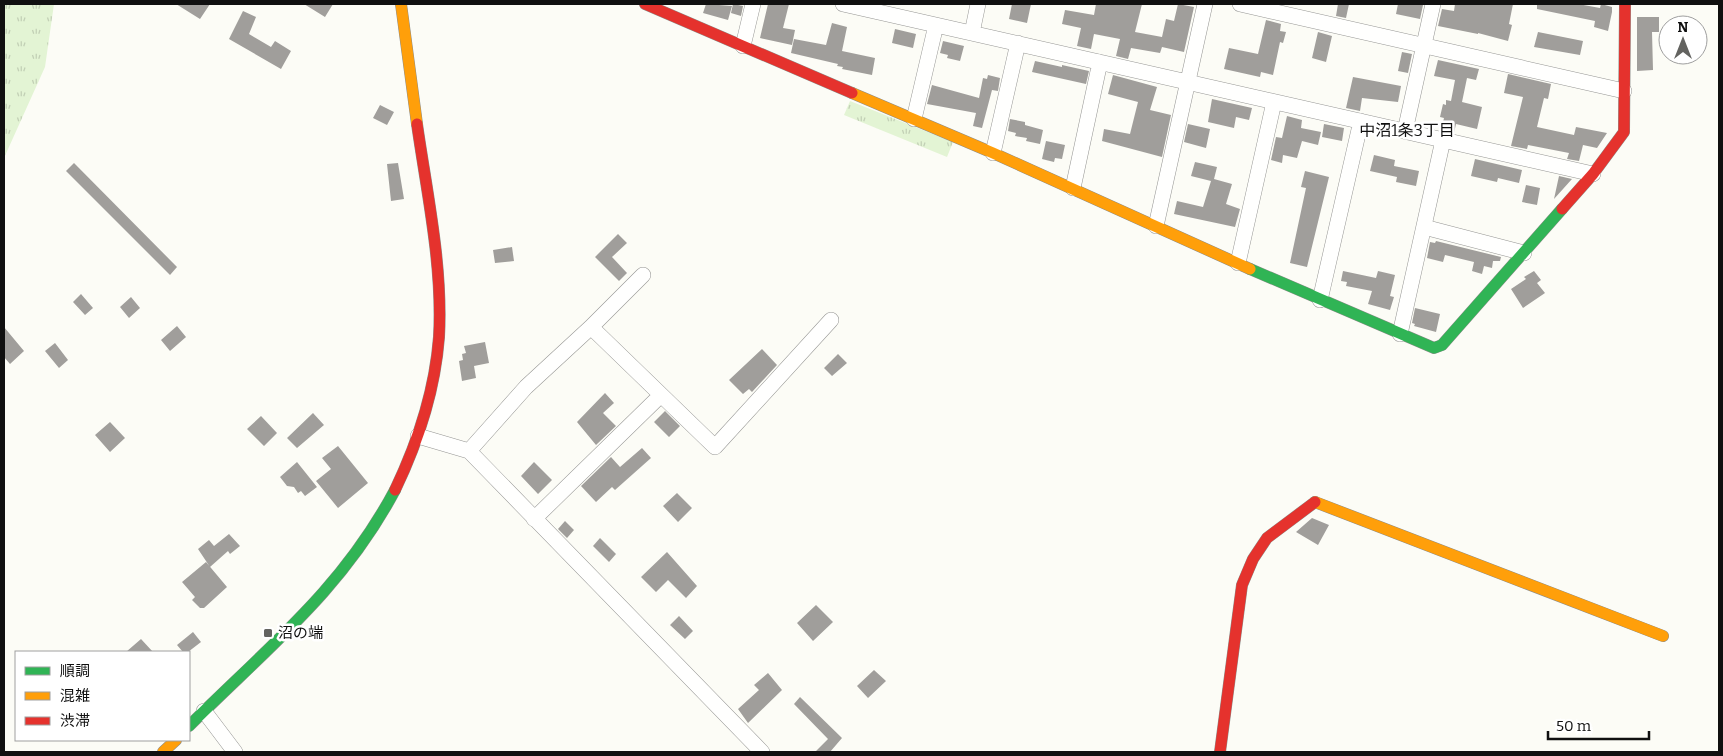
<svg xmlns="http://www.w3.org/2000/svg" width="1723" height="756" font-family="Bitter,'Noto Sans JP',serif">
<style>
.grass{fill:url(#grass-tufts)}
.building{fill:#a09e9b}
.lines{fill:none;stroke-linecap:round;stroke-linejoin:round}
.street-casing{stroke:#969694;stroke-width:16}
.fast-casing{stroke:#8d8d8a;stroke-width:12}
.slow-casing{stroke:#8d8d8a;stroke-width:12}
.jam-casing{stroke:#8d8d8a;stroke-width:12}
.street{stroke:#fffffe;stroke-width:15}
.fast{stroke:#30b455;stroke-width:11}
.slow{stroke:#ff9f0a;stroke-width:11}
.jam{stroke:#e5322d;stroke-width:11}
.poi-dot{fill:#636360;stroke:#fff;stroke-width:2}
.labels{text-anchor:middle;stroke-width:5;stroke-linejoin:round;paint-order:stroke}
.poi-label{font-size:15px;fill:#101010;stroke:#fff;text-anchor:start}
.neighbourhood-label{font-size:16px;fill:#101010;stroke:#fff}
</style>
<defs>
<pattern id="grass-tufts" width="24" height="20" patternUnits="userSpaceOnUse" patternTransform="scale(1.25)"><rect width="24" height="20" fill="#e3f4d4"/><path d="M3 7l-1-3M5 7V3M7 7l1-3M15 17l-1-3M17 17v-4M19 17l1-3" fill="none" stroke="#c2d0b5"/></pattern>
</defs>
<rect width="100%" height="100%" fill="#fcfcf6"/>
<path class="grass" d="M4 4H54L45 67 4 158Z
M850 101 953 142 947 157 844 115Z"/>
<path class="building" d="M176 4H210L200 19Z
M304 4H333L325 17Z
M706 4 732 6 728 20 703 13Z
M733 4 743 6 741 16 731 13Z
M768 4H789L783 28 795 30 792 45 760 38Z
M1012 4H1031L1027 23 1009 19Z
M1096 4H1142L1135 32 1162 37 1166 19 1174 21 1178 4 1194 7 1184 52 1162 47 1160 53 1131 48 1128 59 1116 56 1120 39 1094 34 1091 49 1077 46 1081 28 1062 24 1065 10 1094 15Z
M1338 4H1349L1346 18 1336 16Z
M1398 4 1423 5 1420 19 1396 14Z
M1455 4H1513L1509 24 1512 25 1508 41 1478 33V34L1438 26 1442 9 1454 11Z
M1537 4H1578L1600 8 1601 4 1612 7V12L1608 31 1594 27 1595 21 1537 9Z
M243 11 256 17 249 34 271 47 275 41 291 51 281 69 229 39Z
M1637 17H1659V32H1652L1653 70 1637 71Z
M1266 20 1281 24 1280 31 1286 32 1283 43 1280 42 1273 75 1261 72 1260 77 1224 69 1229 48 1258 54Z
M832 23 847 27 842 51 875 58 872 75 842 69 843 67 837 66 838 64 791 53 794 39 826 45Z
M895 29 916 34 913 48 892 43Z
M1318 32 1332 36 1326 62 1312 58Z
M1538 32 1583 41 1580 55 1534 47Z
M943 41 964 46 960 61 947 58 948 55 940 53Z
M1402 52 1412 54 1408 73 1398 71Z
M1438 60 1479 69 1476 80 1467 78 1462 102 1482 107 1477 129 1456 124 1454 133 1441 130 1444 118 1440 117 1443 104 1446 105V100L1451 101 1455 80 1434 76Z
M1035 61 1062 67V65L1089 71 1086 84 1032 72Z
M1508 74 1551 84 1548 99 1544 98 1537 127 1574 135 1576 127 1607 133 1597 148 1583 145 1579 161 1567 159 1569 153 1528 145 1527 149 1511 146 1523 97 1504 93Z
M988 75 1000 78 998 91 992 90 982 128 973 126 976 113 927 104 932 85 979 98 983 78 987 79Z
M1113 75 1157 87 1150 110 1171 115 1162 157 1102 141 1104 129 1130 134 1138 102 1108 94Z
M1353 77 1401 86 1398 102 1362 98 1360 111 1346 108Z
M1212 99 1252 108 1249 120 1236 117 1234 128 1208 122Z
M380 105 394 112 387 125 373 118Z
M1287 116 1302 120 1301 128 1321 132 1318 145 1302 141 1297 158 1283 155 1282 163 1271 160 1276 137 1282 138Z
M1010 119 1025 122V125L1043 130 1040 144 1026 141 1027 138 1015 136 1016 133 1008 131Z
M1188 124 1210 129 1206 148 1184 142Z
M1324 124 1344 128 1342 141 1322 137Z
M1046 141 1065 145 1062 159 1055 158 1054 162 1042 159Z
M1374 155 1395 160 1394 166 1419 171 1416 186 1396 182 1397 177 1370 171Z
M1475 159 1522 170 1519 183 1498 178 1497 182 1471 176Z
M1195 162 1217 167 1214 179 1232 184 1226 204 1240 209 1235 227 1174 214 1177 201 1203 207 1211 181 1191 176Z
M74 163 177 267 170 275 66 171Z
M398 163 404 199 391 201 387 164Z
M1305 171 1329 177 1307 267 1290 263 1306 188 1301 187Z
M1559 176 1572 179 1554 199Z
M1526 185 1540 188 1537 205 1522 202Z
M618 234 627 243 612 257 627 273 619 281 595 257Z
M1436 241 1501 257 1500 261H1493L1492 268 1484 266 1482 274 1472 271 1474 262 1445 255 1443 262 1427 258 1430 242 1435 243Z
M512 247 514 261 495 263 493 250Z
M1343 271 1376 278 1378 271 1395 275 1390 296 1394 297 1390 310 1368 304 1372 291 1346 286 1347 282 1341 281Z
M1534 271 1541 280 1537 283 1545 293 1523 308 1511 289 1526 279 1524 277Z
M81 294 93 308 85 315 73 302Z
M131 297 140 308 129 318 120 307Z
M1415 308 1440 314 1436 332 1414 326 1415 324 1412 323Z
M177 326 186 337 170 351 161 340Z
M4 327 24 351 10 364 4 357Z
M485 342 489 363 474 366 476 378 462 381 459 361 463 360 462 354 466 353 464 346Z
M55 343 68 360 59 368 45 351Z
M762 349 777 365 752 392 749 389 743 394 729 380Z
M838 354 847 363 832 376 824 368Z
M605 393 614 403 603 413 616 426 596 445 577 422Z
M665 411 680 426 669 437 654 422Z
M313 413 324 425 297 448 287 438Z
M261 416 277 433 264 446 247 429Z
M110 422 125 438 110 452 95 435Z
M338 446 368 483 338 508 316 481 331 469 322 458Z
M642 448 651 458 615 490 612 487 596 502 581 486 611 457 620 467Z
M297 462 317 487 305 496 301 491 298 493 294 487 287 486 280 477Z
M534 462 552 480 538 494 521 476Z
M677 493 692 508 678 522 663 506Z
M1312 518 1329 525 1318 545 1296 532Z
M565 521 574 530 567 538 558 529Z
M229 534 240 546 230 554 228 551 210 567 198 549 209 540 214 546Z
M600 538 616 554 609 562 593 546Z
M667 552 697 586 686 598 668 580 656 592 641 577Z
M206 562 227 587 204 608H200L192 600 195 597 182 582Z
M816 605 833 622 813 641 797 623Z
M679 616 693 631 685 639 670 625Z
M193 632 201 642 188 652H183L177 645Z
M141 639 153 652H126Z
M874 670 886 681 868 698 857 686Z
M768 673 782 690 748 723 738 709 759 690 754 685Z
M800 697 842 738 830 752H815L828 739 794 704Z"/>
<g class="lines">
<g class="street-casing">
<path id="street" d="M843 4 1593 174
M1240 4 1624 91
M972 33 978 4
M743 46 753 4
M914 119 936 25
M1405 131 1433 4
M993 153 1018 43
M1073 188 1100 62
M1156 226 1205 4
M1424 227 1524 253
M1238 263 1274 102
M1320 300 1361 121
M591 327 643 275
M1400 334 1443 140
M418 436 469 451 762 752
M469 451 526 387 591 327 715 447 831 320
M534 519 661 395
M204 711 235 752"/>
</g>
<g class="fast-casing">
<path id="fast" d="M1250 269 1434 348 1442 345 1562 209
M189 726C267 648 342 590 395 490"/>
</g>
<g class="slow-casing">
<path id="slow" d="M401 4 417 124
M852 93 993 153 1250 269
M1315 502 1663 636
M163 752 176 740"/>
</g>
<g class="jam-casing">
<path id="jam" d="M645 4 852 93
M1562 209 1593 174 1624 132 1625 4
M395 490C418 442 435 390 439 337 443 266 427 194 417 124
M1220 752 1242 585 1253 559 1267 538 1315 502"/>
</g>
<use href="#street" class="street"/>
<use href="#fast" class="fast"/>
<use href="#slow" class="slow"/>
<use href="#jam" class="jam"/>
</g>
<rect class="poi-dot" x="263" y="628" width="10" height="10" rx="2.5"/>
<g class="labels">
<g class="poi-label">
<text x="278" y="638">沼の端</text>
</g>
<g class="neighbourhood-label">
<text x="1407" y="136">中沼1条3丁目</text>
</g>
</g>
<rect width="1723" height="756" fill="none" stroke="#101010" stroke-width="10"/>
<rect x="15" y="651" width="175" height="90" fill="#ffffff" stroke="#9f9f9f"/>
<rect x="25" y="667" width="25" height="8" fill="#30b455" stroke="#9f9f9f"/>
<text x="60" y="676" font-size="15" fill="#101010">順調</text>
<rect x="25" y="692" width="25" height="8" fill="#ff9f0a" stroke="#9f9f9f"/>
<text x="60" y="701" font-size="15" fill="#101010">混雑</text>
<rect x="25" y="717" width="25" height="8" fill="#e5322d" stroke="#9f9f9f"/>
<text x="60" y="726" font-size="15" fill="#101010">渋滞</text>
<g transform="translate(1683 40)"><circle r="24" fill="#ffffff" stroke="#9f9f9f"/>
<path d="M0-4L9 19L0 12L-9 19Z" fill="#636360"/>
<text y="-8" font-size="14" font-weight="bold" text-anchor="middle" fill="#101010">N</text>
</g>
<path d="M1548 731v8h101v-8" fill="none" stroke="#101010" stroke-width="2.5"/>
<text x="1556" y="731" font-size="15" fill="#101010" stroke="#ffffff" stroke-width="4" paint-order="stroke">50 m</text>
</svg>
